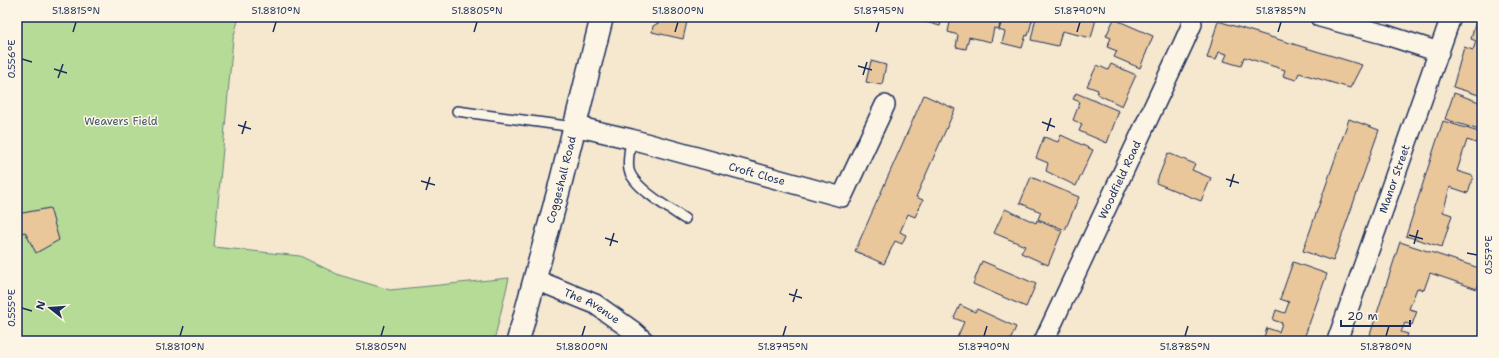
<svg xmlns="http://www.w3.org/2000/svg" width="1499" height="358" font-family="'Shantell Sans',sans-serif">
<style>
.green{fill:#b5db96;stroke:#68857a}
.building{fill:#e9c79b;stroke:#1b2f5e}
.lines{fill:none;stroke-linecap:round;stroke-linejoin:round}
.lane-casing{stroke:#1b2f5e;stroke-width:12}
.street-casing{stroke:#1b2f5e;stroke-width:22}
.secondary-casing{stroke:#1b2f5e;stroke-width:25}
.lane{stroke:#fcf5e5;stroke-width:9}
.street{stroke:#fcf5e5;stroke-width:19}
.secondary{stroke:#fcf5e5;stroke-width:22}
.ticks{fill:none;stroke:#1b2f5e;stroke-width:1.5}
.labels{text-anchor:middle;stroke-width:3;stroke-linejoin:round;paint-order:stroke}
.park-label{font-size:11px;fill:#425a6c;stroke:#fcf5e5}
.street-label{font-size:11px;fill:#1b2f5e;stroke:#fcf5e5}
.neatline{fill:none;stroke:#1b2f5e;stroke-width:1.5}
.ticks-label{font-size:10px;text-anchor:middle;fill:#1b2f5e}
</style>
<rect width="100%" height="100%" fill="#f6e7cf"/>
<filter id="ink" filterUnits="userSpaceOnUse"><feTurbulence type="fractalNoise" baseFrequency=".025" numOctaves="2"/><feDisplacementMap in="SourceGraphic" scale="8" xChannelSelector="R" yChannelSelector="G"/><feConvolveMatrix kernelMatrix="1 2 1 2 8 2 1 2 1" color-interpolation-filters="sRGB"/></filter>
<g filter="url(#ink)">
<path class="green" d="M17 17H239L233 39 214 247 300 256 339 275 390 290 509 278 494 341H17Z"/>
<path class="building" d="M657 17H688L683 39 652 32 653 26 660 22Z
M920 17H943L940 26 919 20Z
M951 17H1001L999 29 994 28 991 42 969 37 966 49 956 47 958 35 948 32Z
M1003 17H1033L1028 36 1026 35 1022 48 1002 43 1005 32 999 30Z
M1036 17H1086L1096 19 1091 38 1062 31 1058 46 1031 40Z
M1477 17H1482V96L1453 87 1464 47 1473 50 1476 41 1471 39Z
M1114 19 1153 36 1140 68 1114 57 1117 51 1107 47 1111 38 1106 36Z
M1218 21 1362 65 1350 88 1299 73 1296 80 1283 76 1285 70 1244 57 1241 66 1224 61 1227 54 1219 52 1216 60 1207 58Z
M871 61 886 65 882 85 866 82Z
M1111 64 1136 75 1122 106 1097 94 1098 90 1087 86 1097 65 1108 70Z
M1076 93 1119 111 1107 143 1079 131 1082 124 1073 120 1080 102 1073 99Z
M1454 93 1482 103V131L1445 119Z
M924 95 955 109 916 197 923 200 915 217 908 214 900 232 906 235 902 244 895 241 884 264 855 251Z
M1349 119 1379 130 1333 261 1303 251Z
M1443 121 1482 133V145L1467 140 1457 171 1473 176 1468 193 1450 187 1443 212 1452 215 1442 247 1406 236Z
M1061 135 1093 150 1076 186 1046 171 1048 163 1036 158 1044 137 1058 142Z
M1168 153 1195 164 1192 170 1211 178 1201 201 1156 183Z
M1031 177 1079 197 1065 230 1038 219 1041 212 1020 203Z
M50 208 59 240 36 253 25 232 17 234V214Z
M1005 209 1036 223 1037 220 1062 231 1048 265 1021 253 1025 246 994 233Z
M1400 242 1482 269V275L1477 289 1430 273 1424 290 1417 288 1409 309 1417 311 1412 325 1405 323 1401 332 1408 334 1405 341H1368Z
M982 261 1036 284 1026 307 973 284Z
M1293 262 1327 274 1303 341H1273L1264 337 1267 328 1279 332 1282 323 1273 320 1276 310 1285 313 1289 302 1280 299Z
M960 305 975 312 977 309 1016 327 1010 341H965L957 338 964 322 954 318Z"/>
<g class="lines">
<g class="lane-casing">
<path id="lane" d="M457 111 574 127
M631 139C630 149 627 161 629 170 633 187 670 209 685 219"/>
</g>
<g class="street-casing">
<g id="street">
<path d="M1320 17 1383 34 1439 52"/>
<path id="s1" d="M574 127 588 129 631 139 842 197 885 105"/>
<path id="s2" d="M534 279 595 304 633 331 644 341"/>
<path id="s3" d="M1044 341 1184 42 1192 24 1191 17"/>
<path id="s4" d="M1337 341 1451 17"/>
</g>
</g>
<g class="secondary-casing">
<g id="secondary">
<path id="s5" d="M518 341 559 189 602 17"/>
</g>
</g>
<use href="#lane" class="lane"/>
<use href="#street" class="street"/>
<use href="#secondary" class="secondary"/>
</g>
</g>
<path class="ticks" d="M73 32 76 22M273 32 276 22M474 32 477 22M675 32 678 22M876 32 879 22M1077 32 1080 22M1278 32 1281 22M22 59 32 62M858 66 872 70M54 69 67 73M863 75 867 62M58 78 63 64M1042 122 1055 127M238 125 251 129M1047 131 1051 118M242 134 246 121M1226 179 1239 183M421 181 435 185M1230 187 1234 174M426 190 430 177M1409 235 1423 239M605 238 618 242M1414 244 1418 230M610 246 614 233M1467 253 1477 255M789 294 802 298M793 302 797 289M22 308 32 311M180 336 183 326M381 336 384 326M582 336 585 326M783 336 786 326M984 336 987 326M1185 336 1188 326M1386 336 1389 326"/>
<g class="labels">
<g class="park-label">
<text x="121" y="125">Weavers Field</text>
</g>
<g class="street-label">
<text dy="4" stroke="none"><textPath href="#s1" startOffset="189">Croft Close</textPath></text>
<text dy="4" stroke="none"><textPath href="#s5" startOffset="167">Coggeshall Road</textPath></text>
<text dy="4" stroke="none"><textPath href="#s4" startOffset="172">Manor Street</textPath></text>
<text dy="4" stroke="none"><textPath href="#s3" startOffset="178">Woodfield Road</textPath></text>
<text dy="4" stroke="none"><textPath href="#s2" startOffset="64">The Avenue</textPath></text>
</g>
</g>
<rect width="1499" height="358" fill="none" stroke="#fcf5e5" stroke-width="44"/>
<g transform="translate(50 308) rotate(287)" stroke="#fcf5e5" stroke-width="3" paint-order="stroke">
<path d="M0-3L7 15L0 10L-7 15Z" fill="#1b2f5e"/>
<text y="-6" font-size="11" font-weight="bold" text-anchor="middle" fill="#1b2f5e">N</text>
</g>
<path d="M1341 320v6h69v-6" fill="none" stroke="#1b2f5e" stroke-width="2"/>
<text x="1347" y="320" font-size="12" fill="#1b2f5e" stroke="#fcf5e5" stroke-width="3" paint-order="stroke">20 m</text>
<rect x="22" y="22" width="1455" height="314" class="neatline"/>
<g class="ticks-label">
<text x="76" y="14">51.8815°N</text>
<text x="276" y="14">51.8810°N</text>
<text x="477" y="14">51.8805°N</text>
<text x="678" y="14">51.8800°N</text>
<text x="879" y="14">51.8795°N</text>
<text x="1080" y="14">51.8790°N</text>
<text x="1281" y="14">51.8785°N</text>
<text transform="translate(11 59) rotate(-90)" y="4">0.556°E</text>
<text transform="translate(1488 255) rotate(-90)" y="4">0.557°E</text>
<text transform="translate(11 308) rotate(-90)" y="4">0.555°E</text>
<text x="180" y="350">51.8810°N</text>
<text x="381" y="350">51.8805°N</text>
<text x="582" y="350">51.8800°N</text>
<text x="783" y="350">51.8795°N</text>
<text x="984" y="350">51.8790°N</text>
<text x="1185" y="350">51.8785°N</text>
<text x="1386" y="350">51.8780°N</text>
</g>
</svg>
